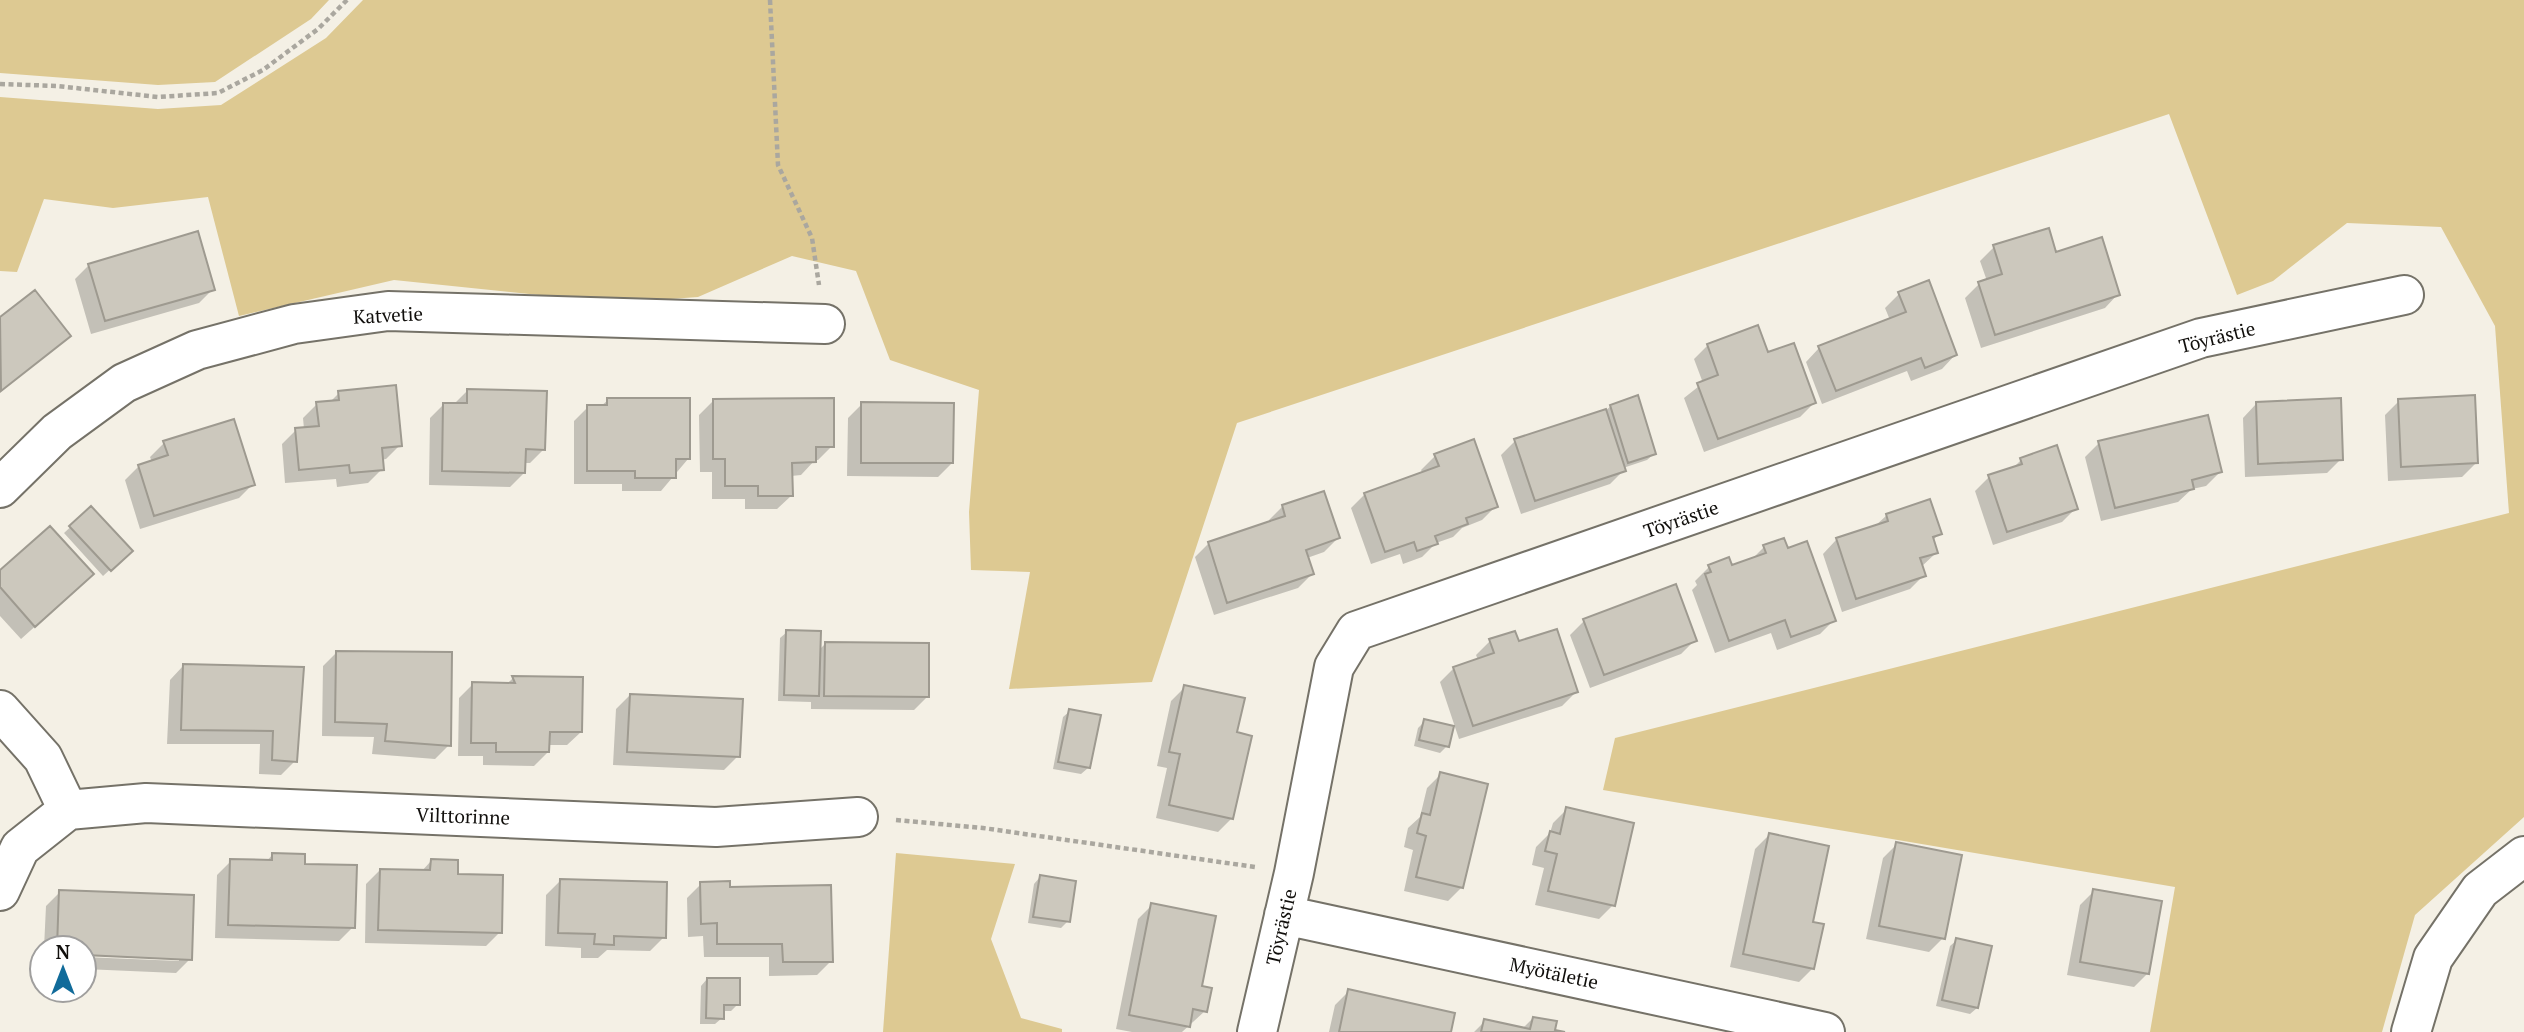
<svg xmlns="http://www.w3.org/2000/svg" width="2524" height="1032" font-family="'PT Serif',serif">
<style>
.green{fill:#ddc992}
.shadow{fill:#0003}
.building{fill:#ccc8bd;stroke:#9e9a90;stroke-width:2}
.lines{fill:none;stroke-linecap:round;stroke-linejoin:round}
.street-casing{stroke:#757268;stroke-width:42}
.path{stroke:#aaa79f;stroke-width:4.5;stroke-dasharray:5 3.5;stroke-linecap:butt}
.street{stroke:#fff;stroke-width:38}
.labels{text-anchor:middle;stroke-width:7;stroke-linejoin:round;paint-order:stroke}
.street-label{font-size:19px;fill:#110f0c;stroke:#fff}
</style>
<rect width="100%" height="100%" fill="#f4f0e5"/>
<path class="green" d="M0 0H329L311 19 215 82 158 85 0 73Z
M363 0H2524V817L2415 915 2382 1032H2150L2175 887 1603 790 1615 738 2509 513 2495 326 2441 227 2347 223 2273 281 2237 295 2169 114 1237 423 1152 682 1009 689 1030 572 971 570 969 512 979 390 890 360 856 271 792 256 698 297 615 303 394 280 239 316 208 197 113 208 44 199 17 272 0 271V97L158 109 221 105 326 38Z
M896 853 1015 864 991 939 1021 1018 1062 1029V1032H883Z"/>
<path class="shadow" d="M1994 247 2055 254 2118 294 2105 308 1981 348 1965 298 1979 284 1987 281 1980 261Z
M89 265 213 289 199 303 91 334 75 279Z
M34 292 68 336 55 349 0 392V319Z
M1899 294 1955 355 1942 369 1911 381 1907 371 1822 404 1806 362 1819 348 1890 320 1885 308Z
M1708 345 1767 355 1814 403 1800 417 1704 452 1684 398 1703 383 1694 359Z
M468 390 544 449 530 463H524V473L510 487 429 485 430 418 444 404 453 405Z
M339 393 400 445 386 459 381 460 382 469 368 483 337 487 336 479 285 483 282 444 296 430 304 429 303 418 317 404 329 403Z
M608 400 688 459 661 491H622V484H574V421L588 407H600Z
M713 401 832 446 818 460H815L801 475 791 476V496L777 509H745V499H712V472H700L699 415Z
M2399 401 2476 463 2462 477 2388 481 2385 415Z
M862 404 952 463 938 477 847 476 848 418Z
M2256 404 2341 459 2327 473 2245 477 2243 418Z
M1611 406 1654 454 1647 460 1623 468 1624 470 1610 484 1521 514 1501 455 1515 441 1605 411Z
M164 443 253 484 239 498 140 529 125 480 139 466 152 462 150 457Z
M2099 443 2220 472 2206 486 2192 489 2178 502 2101 521 2085 457Z
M1435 456 1496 506 1482 520 1462 528 1453 537 1436 543 1422 557 1403 564 1400 554 1371 564 1351 508 1365 494 1423 474 1421 470Z
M2021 460 2076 508 2062 522 1993 545 1975 491 1989 477 2011 470Z
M1283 506 1338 538 1324 552 1307 558 1312 574 1298 588 1214 615 1195 557 1209 543 1270 523 1269 520Z
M91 508 130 551 103 576 64 533Z
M1887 515 1940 533 1932 541 1936 553 1921 567 1924 575 1910 589 1842 612 1823 554 1836 540 1874 527Z
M1764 547 1787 550 1834 620 1820 634 1777 650 1771 633 1715 653 1692 590 1697 585 1695 581 1709 567H1731L1750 561Z
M0 573 78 588 21 639 0 616Z
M1584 621 1695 640 1681 654 1590 688 1570 635Z
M787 632 818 651 825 644 928 696 914 710 811 709V702L778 701 780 638Z
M1490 641 1518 644 1576 692 1562 706 1459 739 1440 682 1454 668 1478 660 1476 655Z
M337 652 449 745 435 759 372 754 374 737 322 736 323 666Z
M183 666 302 668 295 761 281 775 259 774 260 744H167L170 680Z
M513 678 581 732 567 745H548V752L534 766 483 765V756H458L459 698 473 684H507Z
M1185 687 1235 734 1232 818 1218 832 1156 818 1167 768 1157 766 1171 701Z
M630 695 738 756 724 770 613 765 616 709Z
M1070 711 1088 768 1081 774 1053 769 1063 717Z
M1425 721 1447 746 1440 753 1414 746 1418 728Z
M1441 774 1462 887 1448 901 1404 891 1413 850 1404 847 1408 828 1420 817 1427 788Z
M1567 809 1613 905 1599 919 1535 905 1544 868 1532 865 1536 847 1550 833 1553 823Z
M1769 835 1811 923 1813 968 1799 982 1730 967 1755 849Z
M1897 844 1943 938 1929 952 1866 939 1883 858Z
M273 854 303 866 353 927 339 941 215 938 217 875 231 861 266 862Z
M431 861 456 876 500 932 486 946 365 943 366 884 380 870 421 872Z
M1040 877 1068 921 1061 928 1028 923 1034 884Z
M560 881 664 937 650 951 607 950 598 958H581V948L545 946 546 895Z
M701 884 728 889 831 961 817 975 769 976V957H704L703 936 688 937 687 898Z
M2094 891 2148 973 2134 987 2067 975 2080 905Z
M60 892 190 959 176 973 84 969V957L179 961V957L84 954V948H44L46 906Z
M1152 905 1200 988 1205 1011 1182 1032H1132L1116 1029 1138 919Z
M1957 940 1977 1008 1970 1014 1936 1006 1950 946Z
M707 979 738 1004 731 1011H722V1018L715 1024H700L701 986Z
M1349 991 1449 1032H1329L1335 1005Z
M1533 1018 1557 1032H1474L1485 1021 1522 1029Z"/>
<path class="building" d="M2049 228 2056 252 2102 237 2120 295 1995 335 1978 282 2002 274 1993 245Z
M198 231 215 290 105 321 88 264Z
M1929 280 1957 355 1925 368 1921 358 1836 391 1818 346 1906 312 1898 292Z
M35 290 71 336 1 391 0 317Z
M1758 325 1768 352 1794 343 1816 403 1718 439 1697 383 1718 375 1707 344Z
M396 385 402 446 382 448 384 470 350 473 349 465 299 470 295 428 319 426 316 402 339 400 338 391Z
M467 389 547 391 545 450 526 449 525 473 442 471 443 403H467Z
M1638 395 1656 454 1628 463 1610 405Z
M2475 395 2478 463 2401 467 2398 399Z
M607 398H690V459H676V478H635V471H587V405H607Z
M834 398V447H816V462L792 463 793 496H758V486H725V459H713V399Z
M2341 398 2343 460 2258 464 2256 402Z
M861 402 954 403 953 463H861Z
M1606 409 1626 471 1535 501 1514 439Z
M2208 415 2222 472 2192 480 2194 489 2115 508 2098 441Z
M234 419 255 485 154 516 138 465 168 455 163 441Z
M1474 439 1498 507 1466 518 1468 524 1435 536 1438 544 1417 551 1414 542 1385 552 1364 493 1439 466 1434 454Z
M2057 445 2078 509 2007 532 1988 475 2022 464 2020 458Z
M1324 491 1340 538 1306 550 1314 574 1227 603 1208 542 1285 516 1282 505Z
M1930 499 1942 534 1933 537 1938 553 1920 558 1926 576 1856 599 1836 538 1888 521 1886 514Z
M91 506 133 551 111 571 69 526Z
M50 526 94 574 35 627 0 587V570Z
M1784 538 1788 548 1807 541 1836 621 1791 637 1785 620 1729 641 1705 574 1711 572 1708 565 1729 557 1732 565 1766 553 1763 545Z
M1676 584 1697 641 1604 675 1583 619Z
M1557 629 1578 692 1473 726 1453 667 1494 653 1489 639 1515 631 1519 641Z
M786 630 821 631 819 696 784 695Z
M825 642 929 643V697L824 696Z
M336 651 452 652 451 746 385 741 387 724 335 722Z
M183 664 304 667 297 762 272 760 273 731 181 730Z
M512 676 583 677 582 732H550L549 752H496V743H471L472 682 515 683Z
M1184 685 1245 698 1237 732 1252 736 1233 819 1169 805 1180 754 1169 752Z
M630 694 743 699 740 757 627 752Z
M1069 709 1101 715 1090 768 1058 762Z
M1424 719 1454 726 1449 747 1419 740Z
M1440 772 1488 784 1463 888 1416 877 1426 836 1417 833 1422 813 1430 815Z
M1566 807 1634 823 1615 906 1548 891 1557 854 1545 851 1550 831 1560 834Z
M1769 833 1829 846 1813 922 1824 924 1814 969 1743 954Z
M1896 842 1962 855 1945 939 1879 926Z
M272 853 305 854V864L357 865 355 928 228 925 230 859 272 860Z
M431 859 458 860V874L503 875 502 933 378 930 380 869 430 870Z
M1040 875 1076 881 1070 922 1033 917Z
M560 879 667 882 666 938 614 936V945L594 944 595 934 558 933Z
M730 881V887L831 885 833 962H783L782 944H717V923L701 924 700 882Z
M2093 889 2162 901 2149 974 2080 962Z
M59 890 194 895 192 960 84 955V948H57Z
M1151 903 1216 916 1202 986 1212 988 1207 1012 1193 1009 1190 1027 1129 1015Z
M1956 938 1992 946 1978 1008 1942 1000Z
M707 978H740V1005H724V1019L706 1018Z
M1348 989 1455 1013 1451 1032H1339Z
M1533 1017 1557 1021 1555 1030 1565 1032H1481L1484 1019 1530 1029Z"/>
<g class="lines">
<g class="street-casing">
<path id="street" d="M0 488 57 432 124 383 197 350 294 324 388 311 825 324
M0 710 43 758 68 810
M0 891 20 848 68 810 146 803 716 827 858 817
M1284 915 1825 1032
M1257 1032 1294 873 1334 667 1356 631 2201 338 2404 295
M2411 1032 2433 958 2480 890 2524 856"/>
</g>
<path class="path" d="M770 0 778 165 812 238 819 285
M0 84 57 86 158 97 218 93 263 70 318 29 347 0
M896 820 983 828 1255 867"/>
<use href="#street" class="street"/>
</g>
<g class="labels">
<g class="street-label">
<text transform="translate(388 315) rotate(-3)" y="7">Katvetie</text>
<text transform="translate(2217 337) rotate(-14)" y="7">Töyrästie</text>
<text transform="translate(1681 519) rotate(-19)" y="7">Töyrästie</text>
<text transform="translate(463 816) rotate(2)" y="7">Vilttorinne</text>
<text transform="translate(1281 927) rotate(-77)" y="7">Töyrästie</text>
<text transform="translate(1554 973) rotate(12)" y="7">Myötäletie</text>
</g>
</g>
<g transform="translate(63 969)"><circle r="33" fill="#ffffff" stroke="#a09f9e" stroke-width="2"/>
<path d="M0-5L12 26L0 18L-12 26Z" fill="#116b9a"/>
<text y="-10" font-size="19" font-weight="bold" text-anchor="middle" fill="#110f0c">N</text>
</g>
</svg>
